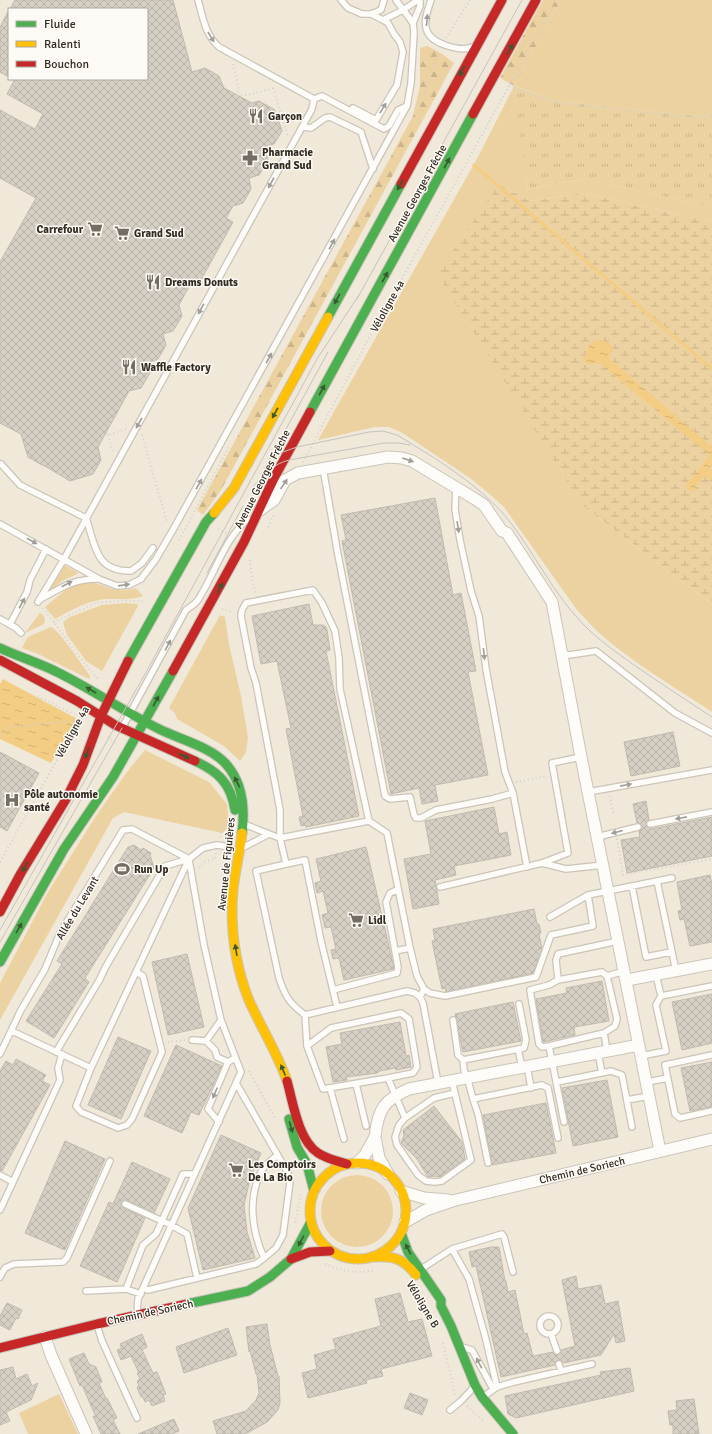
<svg xmlns="http://www.w3.org/2000/svg" width="712" height="1434" font-family="Signika,sans-serif">
<style>
.green{fill:#ecd2a1}
.forest{fill:url(#forest-firs)}
.wetland{fill:url(#wetland-marsh)}
.park{fill:url(#park-tufts)}
.water{fill:url(#water-ripples)}
.lines{fill:none;stroke-linecap:round;stroke-linejoin:round}
.stream{stroke:#f3cd84;stroke-width:3.5}
.building{fill:url(#building-cross-hatch);stroke:#c0baaf}
.lane-casing{stroke:#cbc4b9;stroke-width:8}
.street-casing{stroke:#cbc4b9;stroke-width:13}
.fast-casing{stroke:#cbc4b9;stroke-width:11}
.slow-casing{stroke:#cbc4b9;stroke-width:11}
.jam-casing{stroke:#cbc4b9;stroke-width:11}
.path{stroke:#d4d2ce;stroke-width:2;stroke-dasharray:1 3;stroke-linecap:butt}
.lane{stroke:#fdfcf9;stroke-width:5.5}
.street{stroke:#fdfcf9;stroke-width:11}
.fast{stroke:#4caf50;stroke-width:9}
.slow{stroke:#ffc107;stroke-width:9}
.jam{stroke:#c62828;stroke-width:9}
.tram{stroke:#c6c3bf;stroke-width:1}
.oneway{fill:#a19e98}
.oneway2{fill:#3a5931}
.labels{text-anchor:middle;stroke-width:3;stroke-linejoin:round;paint-order:stroke}
.poi-label{font-size:11px;font-weight:bold;fill:#312b21;stroke:#fdf9f4;text-anchor:start}
.street-label{font-size:11px;fill:#312b21;stroke:#fdf9f4}
</style>
<defs>
<pattern id="forest-firs" width="22" height="20" patternUnits="userSpaceOnUse"><rect width="22" height="20" fill="#ecd2a1"/><path d="M5 1l3.5 6h-7zM16 11l3.5 6h-7z" fill="#cbb48a"/></pattern>
<pattern id="wetland-marsh" width="20" height="14" patternUnits="userSpaceOnUse"><rect width="20" height="14" fill="#ecd2a1"/><path d="M1 5h8M5 5V1M11 12h8M15 12V8" fill="none" stroke="#cbb48a"/></pattern>
<pattern id="park-tufts" width="24" height="20" patternUnits="userSpaceOnUse"><rect width="24" height="20" fill="#ecd2a1"/><path d="M3 7l-1-3M5 7V3M7 7l1-3M15 17l-1-3M17 17v-4M19 17l1-3" fill="none" stroke="#cbb48a"/></pattern>
<pattern id="water-ripples" width="26" height="14" patternUnits="userSpaceOnUse"><rect width="26" height="14" fill="#f3cd84"/><path d="M2 4q2-2 4 0t4 0M15 11q2-2 4 0t4 0" fill="none" stroke="#d1b072"/></pattern>
<pattern id="building-cross-hatch" width="8" height="8" patternUnits="userSpaceOnUse"><rect width="8" height="8" fill="#d6d0c4"/><path d="M0 0l8 8M0 8l8-8" fill="none" stroke="#b8b3a8"/></pattern>
</defs>
<rect width="100%" height="100%" fill="#f0e8d9"/>
<path class="green" d="M561 0H712V116L706 117 555 101 515 86 528 189 584 179 712 207V222L584 193 530 201 499 184 582 505 712 604V712C676 688 638 666 605 638 595 630 586 619 577 610L504 507 486 491 470 478 401 432 389 427H375L318 440 478 157 514 86Z
M62 565H64L77 572V574L62 581 48 593Z
M88 581C109 586 112 594 136 588L143 596C129 602 113 597 99 600 83 603 68 612 55 619L45 607 70 586Z
M126 603 137 604 138 606 102 671 86 661 67 635 63 622 70 617 102 605Z
M40 613C44 615 46 619 44 624L25 633Z
M220 615 225 617 229 644 241 696 248 738 246 752 240 761 224 746 177 719 175 713 169 708Z
M51 627C61 632 81 664 89 674L90 678 89 679 38 654 22 648 27 638 32 635Z
M145 750 209 782 227 804 229 827 222 833 124 812 113 818 0 1020V983L48 892 96 816 127 772Z
M321 1211a36 36 0 1 1 72 0a36 36 0 1 1-72 0Z
M59 1394 78 1434H28L19 1413Z"/>
<path class="forest" d="M543 0H561L514 86 500 78Z
M428 46 442 54 454 63 221 490 203 515 197 510 413 116 420 86V48Z"/>
<path class="wetland" d="M499 184 530 201 584 193 712 222V604L582 505 437 274Z"/>
<path class="park" d="M514 86 555 101 706 117 712 116V207L584 179 528 189Z"/>
<path class="water" d="M595 340H605L612 346 613 352 609 355 611 360 712 447V465L709 468 712 471V482L704 475 696 486V490L692 491 688 490 686 486 688 481 691 480 709 455 601 364H586L583 359C589 351 586 346 595 340Z
M3 679 77 719 51 763 0 739V684Z"/>
<g class="lines">
<path class="stream" d="M474 165 712 369"/>
</g>
<path class="building" d="M15 0H173L192 72 205 68 219 76 224 88 252 103 259 101 275 110 282 131 274 144 264 147 268 160 259 175 249 178 251 189 243 203 233 206 226 218 233 222 197 287 191 283 179 305 182 316 173 331 163 334 166 345 158 359 147 363 150 373 141 388 129 391 98 447 101 460 93 474 70 481 43 465H42L28 457 21 434 0 423V262L36 198 0 178V110L35 129 43 114 7 94 15 79H147V9H10Z
M9 10V77L0 72V27Z
M435 498 453 595 461 593 476 671 468 672 488 775 435 785 438 801 422 804 419 788 391 794 342 541 346 540 341 515Z
M309 604 313 625H323L326 627 327 630 330 650 326 651 359 816 306 827 305 825 301 826 299 817 303 816 286 729 291 728 277 661 261 664 252 616Z
M673 732 680 766 631 776 624 742Z
M0 752 39 773 7 831 0 827Z
M646 801 649 820 647 821 646 824 647 827 651 829 712 817V856L627 873 621 840 640 837 639 831 641 830 642 826 641 824 637 823 633 804Z
M494 807 499 834 507 832 511 855 454 866 456 875 435 880 439 904 413 909 404 859 431 854 425 821Z
M134 845 141 850 143 848 151 853 150 855 154 868 85 978 89 982 54 1038 26 1021 62 964 57 961 128 847Z
M366 847 394 968 393 969 344 980 339 958 333 959 331 950 336 949 331 927 325 928 322 915 328 913 323 891 317 893 315 883 321 881 316 859Z
M710 875 712 885V942L690 946 684 919 680 920 678 911 682 910 677 882Z
M534 909 537 924H539L541 933 539 934 542 949 533 973 446 992 445 988 442 989 432 941H435L433 929Z
M187 954 204 1027 168 1035 152 962Z
M602 981 609 1021 574 1027 575 1035 543 1042 536 999 567 993 566 988Z
M712 994V1043L682 1050 672 1002Z
M513 1002 521 1041 463 1052 455 1014Z
M400 1022 406 1056 409 1055 411 1067 396 1070 395 1068 380 1071 377 1073 346 1077 347 1080 333 1082 326 1047 342 1044 340 1033Z
M118 1037 151 1051 121 1119 88 1105Z
M176 1045 222 1066 199 1115 191 1112 182 1133 144 1116Z
M16 1059 46 1075 42 1081 50 1085 2 1171H0V1071L6 1061 13 1065Z
M712 1062V1107L690 1111 681 1068Z
M607 1080 618 1137 573 1146 562 1088Z
M546 1103 556 1153 492 1165 483 1115Z
M434 1106 462 1142 465 1159 440 1177H438L435 1176 428 1177 417 1159 401 1143 404 1136 403 1130Z
M221 1135 261 1153 250 1179 244 1205 247 1232 255 1258 203 1270 188 1208Z
M65 1141 105 1159 65 1250 25 1233Z
M132 1162 170 1179 154 1213 127 1200H124L121 1202V1205L123 1208 145 1218 117 1282 80 1266 109 1202 113 1204Z
M491 1247H499L505 1281H506L508 1292 515 1290 524 1334 527 1333 533 1356 553 1352 555 1354 558 1355 560 1353 561 1350 575 1346 562 1280 576 1276 578 1289 601 1285 605 1304 618 1301 625 1341 616 1343 614 1334 601 1355 563 1363 562 1361 558 1360 556 1361 555 1365 501 1377 476 1266 472 1267 469 1252Z
M400 1293 408 1322 422 1319 432 1356 381 1369 383 1376 366 1380 367 1383 308 1398 302 1373 317 1369 314 1355 336 1349 333 1339 381 1326 375 1299Z
M7 1303 22 1310 18 1319 16 1318 10 1330 0 1325V1316Z
M267 1324 270 1345 278 1376H279L280 1403 278 1410 267 1422 249 1432 244 1434H217L213 1421 246 1411 256 1400 259 1393 257 1374H256L250 1351 249 1352 246 1327Z
M228 1328 237 1355 184 1373 176 1347Z
M142 1334 147 1347 142 1350 153 1373 157 1372 166 1394 163 1395 165 1401 152 1406 149 1400 145 1402 143 1397H141L137 1387 139 1386 137 1381 140 1379 137 1373H139L131 1356 121 1360 117 1350 122 1348 120 1344Z
M84 1353 89 1364 96 1367 102 1382 99 1383 106 1399 107 1398 117 1418 113 1420 120 1434H101L93 1416 96 1417 82 1385 80 1386 69 1359Z
M13 1367 16 1379 27 1374 32 1386 38 1383 31 1400 6 1412 10 1421 0 1425V1370Z
M630 1368 634 1391 516 1418 508 1414 505 1396 601 1375 600 1372Z
M410 1393 428 1400 422 1415 404 1408Z
M694 1399 699 1434H673V1425H670L668 1411 677 1410 676 1401Z
M174 1419 179 1431 172 1434H138Z"/>
<g class="lines">
<g class="lane-casing">
<path id="lane" d="M198 0C203 17 205 35 219 47L314 99
M341 0 348 8 362 14H371L383 20 388 23 394 34 400 42 403 52 397 85 376 120 353 108
M431 0C428 9 423 22 427 31 432 44 460 52 472 47
M371 14 381 10 384 0
M383 20 403 10 418 0
M413 23 420 6V0
M314 99 322 96 384 129 389 126 398 110 407 106
M303 127 311 128 325 118 330 117 361 132 373 169
M1 464 20 485 86 518C96 547 95 571 131 571L142 563 153 548
M323 468 338 555 385 796 390 799 410 797 414 815 416 818H421L436 810 492 799 513 793
M456 488 455 509 460 540 471 591 479 616 486 669 505 772 513 793 527 867
M0 524 99 579 117 586 129 585 141 579 156 559 174 528 407 106 411 83 414 33 413 23 396 0
M39 600C61 588 72 579 98 579
M38 602 64 559 312 109 314 99
M0 619 16 628 21 633
M10 624 27 592 30 580 46 549
M562 653 569 655 596 651 675 713 712 733
M122 728 186 610C190 607 195 604 198 600 215 574 224 539 248 519
M588 792 712 770
M369 821 340 689 339 658 335 631 322 603 313 590 246 603 242 610 241 616 251 668 256 683 280 810V838L286 864 256 871 279 978C285 996 289 1003 305 1015L307 1046 323 1089 388 1078 405 1118
M650 824 712 812
M269 834 280 838 369 821 387 833 410 948 417 976 424 989 420 997 423 1003 438 1083
M597 837 638 827
M242 848 269 834 244 824
M542 863 566 869 603 865
M286 864 305 860 321 941 337 1007
M657 881 676 971
M632 886 646 957 671 952
M440 887 542 863 568 853 552 763 581 757
M550 917 588 895 672 878
M395 951 410 948
M136 972 143 976 162 1052 132 1119 127 1125 118 1128 81 1112 76 1106 91 1068 189 859
M656 975 661 996 712 986
M607 976 625 971
M558 980 556 960 558 954 618 941
M424 989 430 993 445 996 536 977 551 935 593 926 588 895
M333 990 397 973 398 967 386 902 390 893 397 890
M305 1015 407 991 415 993 420 997
M453 1020 458 1055 463 1060 464 1070 469 1084 473 1099
M12 1031 91 1068
M604 1033 607 1051
M192 1040 206 1041 215 1050 217 1057 228 1062
M206 1041 221 1020
M307 1046 331 1028 401 1013 409 1019 417 1067 413 1073 388 1078
M549 1046 542 1047 539 1044 530 990 549 985 558 980 602 972 607 976 617 1019 615 1026 604 1033 549 1046 564 1122
M518 1049 522 1067
M56 1052 100 979 105 968 165 866 189 859 203 848 217 845 230 847
M598 1053 602 1073
M0 1054 21 1010 45 969 60 933 123 830 132 829 189 859
M712 1055 665 1065 675 1114 680 1118 712 1111
M641 1056 666 1051 656 1005 661 996
M463 1060 524 1048 526 1040 519 1004
M527 1066 531 1088
M452 1081 471 1160 442 1181 435 1182 426 1181 418 1175 397 1145 395 1137 399 1125 405 1118 434 1098 455 1093
M557 1082 611 1071 622 1075 632 1127
M647 1082 668 1078
M356 1084 366 1126
M330 1088 344 1139
M627 1100 649 1096
M219 1122 208 1109 228 1062 235 1058
M488 1163 478 1114 473 1099 542 1085 548 1088 558 1138
M0 1175 13 1182
M125 1204 171 1225 187 1234 197 1278
M0 1210 60 1080 58 1068 62 1054
M452 1249 469 1279 485 1336 497 1387
M264 1258C252 1231 247 1198 262 1170 265 1165 272 1160 277 1155
M421 1269 452 1249 502 1234 504 1237 513 1272
M0 1277 5 1268 14 1264 63 1262 67 1258 110 1161
M143 1288 148 1290 256 1264 264 1258 276 1248 283 1235 290 1182 288 1173 236 1083
M126 1289 143 1245 156 1234 183 1174H194
M86 1291 126 1289 141 1294
M137 1314 138 1299 241 1072 221 1020 204 945 189 860
M540 1325a9 9 0 1 1 18 0a9 9 0 1 1-18 0Z
M97 1325 102 1341 137 1418
M551 1334 557 1351
M462 1347 472 1350 493 1389
M559 1364 561 1371
M483 1397 497 1387 514 1382 592 1364
M450 1410 461 1401 474 1387"/>
</g>
<g class="street-casing">
<path id="street" d="M260 510 274 500 285 480 298 473 388 457 402 458 412 461 475 499 484 505 502 531 507 533 552 602 581 757 660 1151
M627 980 712 964
M375 1137C378 1109 384 1100 409 1089L639 1045
M357 1163 365 1155 375 1137 379 1158 388 1174
M401 1191 424 1198 448 1200
M405 1222 426 1210 452 1201 712 1139
M45 1337 51 1355 86 1434"/>
</g>
<g class="fast-casing">
<path id="fast" d="M328 317 401 184
M310 412 473 114
M0 648C19 657 40 663 59 673 93 690 125 712 159 729 179 739 211 747 226 764 243 783 245 809 242 833
M128 661 206 522 214 513
M195 761C219 772 231 784 235 810
M0 962 64 849 113 777 173 671
M289 1119 297 1147 307 1164 314 1191
M401 1233 408 1252 441 1300V1306L451 1326 475 1385 482 1397 513 1434
M187 1304 248 1291 270 1277 291 1259 311 1222"/>
</g>
<g class="slow-casing">
<path id="slow" d="M214 513 234 488 328 317
M242 833C240 852 235 871 233 890 230 927 235 964 248 998 260 1026 277 1052 287 1081
M310 1211a48 48 0 1 1 96 0a48 48 0 1 1-96 0Z
M373 1257C394 1256 403 1258 416 1275"/>
</g>
<g class="jam-casing">
<path id="jam" d="M473 114 536 0
M401 184 502 0
M0 660 77 701 115 725 195 761
M173 671 244 542 274 478 310 412
M0 912 21 873 65 801 83 765 101 716 128 661
M287 1081C293 1102 298 1140 318 1153 327 1159 337 1161 347 1164
M291 1259 310 1252 330 1251
M0 1348 97 1324 187 1304"/>
</g>
<path class="path" d="M446 38 470 0
M233 64 239 90 237 94
M509 86 543 98 560 103 695 118 712 113
M273 88 287 134 289 136
M237 95H248L274 88
M415 109 425 91 439 51
M106 434 108 435 126 429
M108 435 113 453
M142 435 167 522
M303 462 370 336 557 0
M268 527 275 513
M218 529 227 533
M179 540 229 447
M250 560 252 579 256 593
M43 608 85 664 99 680
M222 609 233 613
M54 622 96 603 117 601H145
M38 696 72 714
M0 737 10 727 72 721 76 714
M108 737 117 744
M516 782 547 776
M610 796 613 812H616
M220 837 225 819
M617 839 623 875 712 859
M0 862 81 717
M199 868C203 862 207 860 215 859L216 853
M0 1006 101 821
M168 1042 185 1040
M249 1071 276 1120
M295 1223 301 1194
M325 1264C345 1272 353 1273 375 1271
M420 1294 428 1308
M443 1343 455 1395
M467 1406 483 1420"/>
<use href="#lane" class="lane"/>
<use href="#street" class="street"/>
<use href="#fast" class="fast"/>
<use href="#slow" class="slow"/>
<use href="#jam" class="jam"/>
<path class="tram" d="M357 299 522 0
M269 459 280 453 297 447 369 432 383 431 397 435C435 458 482 486 510 522 535 554 553 593 582 623 597 639 616 652 634 665 660 683 686 700 712 717
M261 475 328 352
M254 486C263 474 274 464 289 460L384 443H399L410 445
M207 573 243 506
M0 930 145 674 317 359 359 295
M0 942 122 728"/>
</g>
<defs><path id="oneway-solid" d="M-6-.8H1V-3.2L6.5 0L1 3.2V.8H-6Z"/></defs>
<g class="oneway">
<use href="#oneway-solid" transform="translate(427 20) rotate(-85)"/>
<use href="#oneway-solid" transform="translate(211 37) rotate(59)"/>
<use href="#oneway-solid" transform="translate(383 108) rotate(-58)"/>
<use href="#oneway-solid" transform="translate(271 183) rotate(119)"/>
<use href="#oneway-solid" transform="translate(332 244) rotate(-61)"/>
<use href="#oneway-solid" transform="translate(201 309) rotate(119)"/>
<use href="#oneway-solid" transform="translate(269 358) rotate(-61)"/>
<use href="#oneway-solid" transform="translate(139 423) rotate(120)"/>
<use href="#oneway-solid" transform="translate(408 460) rotate(19)"/>
<use href="#oneway-solid" transform="translate(199 484) rotate(-61)"/>
<use href="#oneway-solid" transform="translate(284 484) rotate(-56)"/>
<use href="#oneway-solid" transform="translate(458 527) rotate(81)"/>
<use href="#oneway-solid" transform="translate(32 541) rotate(29)"/>
<use href="#oneway-solid" transform="translate(67 584) rotate(-27)"/>
<use href="#oneway-solid" transform="translate(124 585) rotate(-8)"/>
<use href="#oneway-solid" transform="translate(22 603) rotate(-61)"/>
<use href="#oneway-solid" transform="translate(168 645) rotate(-62)"/>
<use href="#oneway-solid" transform="translate(484 654) rotate(84)"/>
<use href="#oneway-solid" transform="translate(626 785) rotate(-11)"/>
<use href="#oneway-solid" transform="translate(681 818) rotate(169)"/>
<use href="#oneway-solid" transform="translate(617 832) rotate(166)"/>
<use href="#oneway-solid" transform="translate(215 1093) rotate(113)"/>
<use href="#oneway-solid" transform="translate(479 1363) rotate(-118)"/>
</g>
<g class="oneway2">
<use href="#oneway-solid" transform="translate(510 49) rotate(-61)"/>
<use href="#oneway-solid" transform="translate(462 71) rotate(119)"/>
<use href="#oneway-solid" transform="translate(447 163) rotate(-61)"/>
<use href="#oneway-solid" transform="translate(400 185) rotate(119)"/>
<use href="#oneway-solid" transform="translate(385 277) rotate(-61)"/>
<use href="#oneway-solid" transform="translate(337 299) rotate(119)"/>
<use href="#oneway-solid" transform="translate(322 390) rotate(-61)"/>
<use href="#oneway-solid" transform="translate(275 413) rotate(119)"/>
<use href="#oneway-solid" transform="translate(220 588) rotate(-62)"/>
<use href="#oneway-solid" transform="translate(91 690) rotate(-150)"/>
<use href="#oneway-solid" transform="translate(156 701) rotate(-61)"/>
<use href="#oneway-solid" transform="translate(87 753) rotate(110)"/>
<use href="#oneway-solid" transform="translate(184 756) rotate(24)"/>
<use href="#oneway-solid" transform="translate(237 782) rotate(-117)"/>
<use href="#oneway-solid" transform="translate(25 867) rotate(121)"/>
<use href="#oneway-solid" transform="translate(19 928) rotate(-60)"/>
<use href="#oneway-solid" transform="translate(236 950) rotate(-99)"/>
<use href="#oneway-solid" transform="translate(283 1070) rotate(-113)"/>
<use href="#oneway-solid" transform="translate(291 1127) rotate(74)"/>
<use href="#oneway-solid" transform="translate(301 1241) rotate(118)"/>
<use href="#oneway-solid" transform="translate(408 1249) rotate(-117)"/>
</g>
<defs>
<g id="restaurant-bare" transform="scale(1.2)"><path d="M-5-6h1v4h1v-4h1v4h1v-4h1v5L-1.5 .5V6h-2V.5L-5-1ZM5-6V6H3V1.5H1.5Q1.5-4 5-6Z" fill="#746d61" stroke="#fdf9f4" stroke-width="2.5" paint-order="stroke"/></g>
<g id="pharmacy-bare" transform="scale(1.2)"><path d="M-2-6h4v4h4v4h-4v4h-4v-4h-4v-4h4Z" fill="#746d61" stroke="#fdf9f4" stroke-width="2.5" paint-order="stroke"/></g>
<g id="supermarket-bare" transform="scale(1.2)"><path d="M-6-5.5h2.5l.6 2H6L4.5 2H-2.5L-4.4-4H-6ZM-1.5 3.2a1.3 1.3 0 1 0 .1 0ZM3 3.2a1.3 1.3 0 1 0 .1 0Z" fill="#746d61" stroke="#fdf9f4" stroke-width="2.5" paint-order="stroke"/></g>
<g id="hospital-bare" transform="scale(1.2)"><path d="M-5-5h3v3.5h4V-5h3V5h-3V1.5h-4V5h-3Z" fill="#746d61" stroke="#fdf9f4" stroke-width="2.5" paint-order="stroke"/></g>
<g id="stadium-bare" transform="scale(1.2)"><path d="M0-5a6.5 5 0 1 0 0 10a6.5 5 0 1 0 0-10ZM-3.5-1.8h7v3.6h-7Z" fill="#746d61" stroke="#fdf9f4" stroke-width="2.5" paint-order="stroke"/></g>
</defs>
<g fill-rule="evenodd">
<use href="#restaurant-bare" x="256" y="116"/>
<use href="#pharmacy-bare" x="250" y="158"/>
<use href="#supermarket-bare" x="95" y="229"/>
<use href="#supermarket-bare" x="122" y="233"/>
<use href="#restaurant-bare" x="153" y="282"/>
<use href="#restaurant-bare" x="129" y="367"/>
<use href="#hospital-bare" x="12" y="800"/>
<use href="#stadium-bare" x="122" y="869"/>
<use href="#supermarket-bare" x="356" y="920"/>
<use href="#supermarket-bare" x="236" y="1170"/>
</g>
<g class="labels">
<g class="poi-label">
<text x="268" y="120">Garçon</text>
<text x="262" y="156">Pharmacie<tspan x="262" dy="13">Grand Sud</tspan></text>
<text x="83" y="233" text-anchor="end">Carrefour</text>
<text x="134" y="237">Grand Sud</text>
<text x="165" y="286">Dreams Donuts</text>
<text x="141" y="371">Waffle Factory</text>
<text x="24" y="798">Pôle autonomie<tspan x="24" dy="13">santé</tspan></text>
<text x="134" y="873">Run Up</text>
<text x="368" y="924">Lidl</text>
<text x="248" y="1168">Les Comptoirs<tspan x="248" dy="13">De La Bio</tspan></text>
</g>
<g class="street-label">
<text transform="translate(417 193) rotate(-61)" y="4">Avenue Georges Frêche</text>
<text transform="translate(387 306) rotate(-61)" y="4">Véloligne 4a</text>
<text transform="translate(262 479) rotate(-63)" y="4">Avenue Georges Frêche</text>
<text transform="translate(72 732) rotate(-61)" y="4">Véloligne 4a</text>
<text transform="translate(226 864) rotate(-84)" y="4">Avenue de Figuières</text>
<text transform="translate(77 908) rotate(-59)" y="4">Allée du Levant</text>
<text transform="translate(582 1170) rotate(-13)" y="4">Chemin de Soriech</text>
<text transform="translate(423 1304) rotate(59)" y="4">Véloligne B</text>
<text transform="translate(150 1312) rotate(-12)" y="4">Chemin de Soriech</text>
</g>
</g>
<rect x="8" y="8" width="140" height="72" fill="#fdf9f4" stroke="#aba7a0"/>
<rect x="16" y="21" width="20" height="6" fill="#4caf50" stroke="#aba7a0"/>
<text x="44" y="28" font-size="12" fill="#312b21">Fluide</text>
<rect x="16" y="41" width="20" height="6" fill="#ffc107" stroke="#aba7a0"/>
<text x="44" y="48" font-size="12" fill="#312b21">Ralenti</text>
<rect x="16" y="61" width="20" height="6" fill="#c62828" stroke="#aba7a0"/>
<text x="44" y="68" font-size="12" fill="#312b21">Bouchon</text>
</svg>
